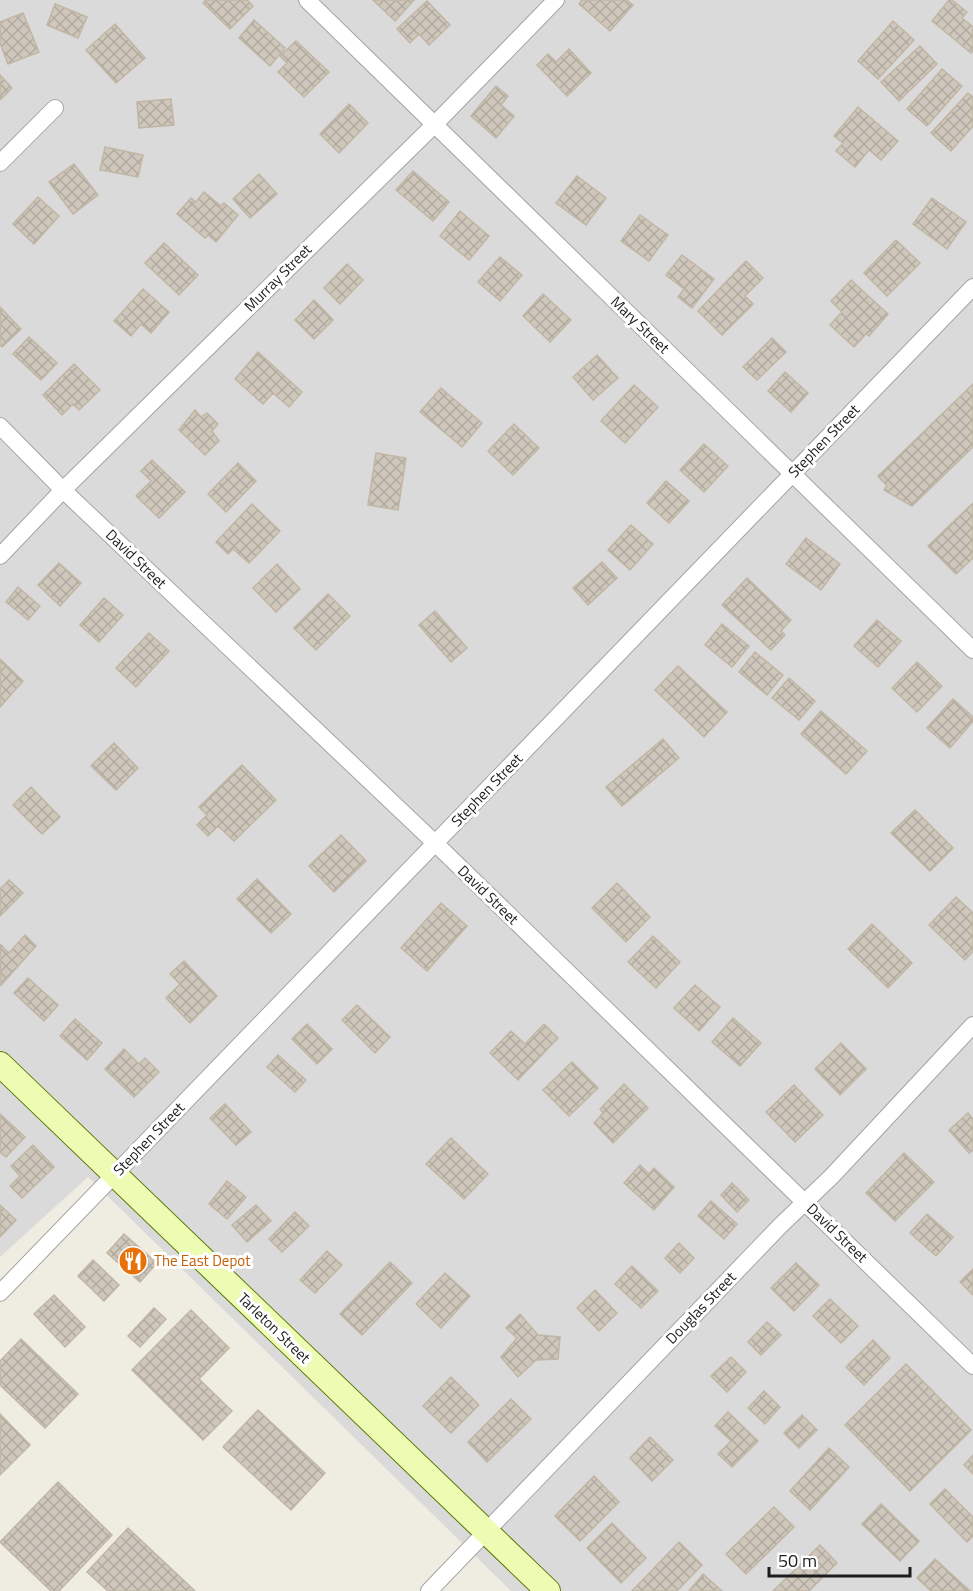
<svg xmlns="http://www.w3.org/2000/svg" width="973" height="1591" font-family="'Titillium Web',sans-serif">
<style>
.residential{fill:#dbdada}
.building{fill:url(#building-cross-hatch);stroke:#c1b6a4;stroke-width:1.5}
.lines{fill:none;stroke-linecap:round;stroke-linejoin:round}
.street-casing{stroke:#a4a4a4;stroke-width:18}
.secondary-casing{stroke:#577800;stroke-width:26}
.street{stroke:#fff;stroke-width:16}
.secondary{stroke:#ecfcb3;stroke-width:24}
.labels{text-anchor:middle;stroke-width:6;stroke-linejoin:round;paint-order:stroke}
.street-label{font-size:15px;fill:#1d1d1d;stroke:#fff}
.food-label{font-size:15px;fill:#c56008;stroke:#fff;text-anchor:start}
</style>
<defs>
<pattern id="building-cross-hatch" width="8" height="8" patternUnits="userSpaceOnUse" patternTransform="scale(1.5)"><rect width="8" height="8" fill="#cfc7bb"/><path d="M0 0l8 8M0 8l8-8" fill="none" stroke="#b1aaa0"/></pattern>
</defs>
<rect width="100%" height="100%" fill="#efede2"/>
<path class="residential" d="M0 0H973V1591H511L88 1177 0 1257Z"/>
<path class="building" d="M206 0H247L253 6 230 29 203 3Z
M373 0H414L395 21Z
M582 0H627L633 5 610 31 579 4Z
M949 0H952L967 12 962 18 973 27V51L971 53 932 21Z
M427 1 450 25 429 45 419 34 410 43 397 29Z
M55 4 87 17 78 38 47 25Z
M23 13 39 52 8 64 0 43V22Z
M254 20 285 48 270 66 239 38Z
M893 21 914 40 878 79 858 61Z
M115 24 145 58 116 83 86 50Z
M296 41 329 72 304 97 278 72 287 63 280 56Z
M920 46 937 64 899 101 881 82Z
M569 49 591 73 567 96 537 65 548 54 556 62Z
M942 69 962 86 927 126 907 109Z
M0 75 12 88 0 100Z
M496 86 508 96 501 105 514 116 496 138 471 116Z
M968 93 973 97V126L951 151 931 133Z
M171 99 174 125 139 128 137 102Z
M349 104 368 123 339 153 320 134Z
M858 107 898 141 881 160 869 150 855 167 836 151 843 143 834 136Z
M105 147 143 155 138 177 100 170Z
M74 164 98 195 73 214 49 182Z
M413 171 449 202 433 221 396 190Z
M259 174 277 194 250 218 233 199Z
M577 176 606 198 586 225 556 203Z
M204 192 221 206 224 203 238 215 216 242 208 235 205 238 177 214 191 198 196 202Z
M38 197 59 216 34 244 13 224Z
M932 198 966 222 947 249 913 224Z
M460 211 489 236 469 260 440 236Z
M640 215 668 235 649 261 621 241Z
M896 240 920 263 887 296 864 273Z
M164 243 198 275 179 295 145 263Z
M682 255 714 279 692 308 678 297 684 289 666 275Z
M500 257 522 275 500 301 478 282Z
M746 261 763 278 745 296 753 304 722 335 698 311Z
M347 264 363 280 340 304 324 288Z
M851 280 888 314 869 336 866 334 854 347 830 325 842 312 831 301Z
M143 289 169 312 151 333 141 324 131 336 114 321Z
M543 294 571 320 550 342 523 316Z
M314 300 333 320 314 339 295 320Z
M0 307 21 329 2 347 0 345Z
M29 337 57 363 41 380 13 354Z
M772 338 786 352 757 380 743 367Z
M258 352 302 392 289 407 273 393 263 404 235 379Z
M597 355 618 378 593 400 573 377Z
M74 364 100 390 79 410 73 404 62 415 43 395Z
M785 372 808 393 791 412 768 391Z
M973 384V447L912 506 884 490 887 486 878 476Z
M634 385 658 407 625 443 601 421Z
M441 388 482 423 462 447 420 412Z
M195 410 201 417 207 413 218 424 212 431 219 441 205 455 179 430Z
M514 424 539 448 513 475 488 451Z
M704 444 728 466 704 492 680 470Z
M376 453 406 458 398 510 368 505Z
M152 460 185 492 159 518 136 496 151 481 141 471Z
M238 463 256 481 226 512 208 494Z
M666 481 689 501 669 523 647 503Z
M973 503V558L956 574 928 546Z
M252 504 280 531 249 563 233 549 228 554 216 542Z
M631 525 653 544 630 570 608 550Z
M806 538 840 564 821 590 786 564Z
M602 562 617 578 588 605 573 588Z
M59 563 81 583 60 606 38 585Z
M277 564 300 589 276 612 253 588Z
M747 578 791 620 781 631 785 635 771 650 722 605Z
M18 587 40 606 28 620 6 602Z
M328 594 350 616 316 650 294 628Z
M104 598 123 615 99 642 80 625Z
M435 611 467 648 451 662 419 625Z
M877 620 901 641 878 667 854 646Z
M722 624 749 646 732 667 705 645Z
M149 633 169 651 136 687 116 668Z
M755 652 783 675 767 695 739 672Z
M0 659 23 681 0 707Z
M917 662 942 686 917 712 892 688Z
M678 666 727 712 704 737 655 690Z
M789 678 815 701 799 720 772 698Z
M953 699 973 717V721L950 748 927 728Z
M821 711 867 751 846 774 801 734Z
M663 739 679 758 622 806 606 787Z
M114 743 138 768 116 790 91 766Z
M242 765 276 800 234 841 218 826 208 836 197 825 207 815 199 807Z
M31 787 60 817 42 834 13 805Z
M915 810 953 848 930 871 891 833Z
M341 835 366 861 334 892 309 866Z
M257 879 291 914 271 933 237 899Z
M9 880 23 893 0 916V889Z
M617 883 650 917 626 942 592 908Z
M956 897 973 913V951L965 960 929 925Z
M441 903 467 926 427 971 401 948Z
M872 924 912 963 888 988 848 949Z
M25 935 36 946 1 985 0 944 9 953Z
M653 936 680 962 656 988 628 962Z
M184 961 217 996 190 1023 166 998 180 984 170 974Z
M28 978 58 1005 44 1021 14 993Z
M695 985 720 1007 699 1031 674 1008Z
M357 1005 390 1037 375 1053 342 1020Z
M733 1018 761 1043 740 1066 712 1042Z
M75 1019 102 1043 87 1060 60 1036Z
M307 1024 332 1049 317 1064 292 1039Z
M544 1024 558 1038 518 1080 490 1053 511 1031 525 1044Z
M841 1043 866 1069 840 1095 815 1069Z
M124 1049 139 1064 145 1058 159 1072 134 1097 105 1069Z
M278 1055 306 1080 295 1092 267 1067Z
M572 1062 598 1088 569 1116 543 1090Z
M624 1084 648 1108 613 1143 594 1123 603 1113 600 1109Z
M794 1085 823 1115 795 1142 766 1112Z
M225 1104 251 1132 236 1145 210 1118Z
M968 1113 973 1119V1150L969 1153 949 1130Z
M0 1114 25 1137 6 1157 0 1152Z
M451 1138 488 1174 464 1199 426 1164Z
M33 1145 54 1167 22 1198 10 1186 20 1176 11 1166Z
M904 1153 934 1182 895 1221 866 1193Z
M640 1165 649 1174 654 1168 674 1187 654 1210 624 1183Z
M227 1181 246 1197 227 1219 209 1204Z
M732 1183 749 1200 737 1212 721 1195Z
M711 1201 737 1224 724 1239 698 1216Z
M0 1205 16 1220 0 1237Z
M256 1205 271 1221 247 1242 232 1225Z
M295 1212 309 1226 282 1252 269 1239Z
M927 1214 953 1237 936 1256 910 1233Z
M124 1234 157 1263 140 1282 107 1253Z
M679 1243 694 1258 680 1273 665 1258Z
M327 1251 342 1265 315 1293 300 1280Z
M93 1260 119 1285 104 1301 78 1276Z
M390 1262 412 1283 362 1335 340 1314Z
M796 1263 819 1285 794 1311 771 1288Z
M632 1266 658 1291 641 1308 615 1284Z
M973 1269V1295L960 1282Z
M445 1273 470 1296 441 1328 416 1304Z
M595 1290 617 1313 599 1331 577 1308Z
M54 1295 85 1327 65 1347 34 1314Z
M830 1299 858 1326 841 1343 813 1316Z
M154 1308 166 1319 140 1347 128 1336Z
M191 1310 229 1348 199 1379 232 1411 203 1440 132 1370Z
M520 1314 538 1335 560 1337 558 1359 536 1360 518 1377 501 1357 517 1338 506 1328Z
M767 1322 781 1335 761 1355 748 1342Z
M21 1339 78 1394 45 1428 0 1385V1361Z
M873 1340 890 1358 864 1385 846 1367Z
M731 1357 746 1372 727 1392 711 1376Z
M906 1364 971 1430 910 1491 845 1425Z
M451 1377 479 1405 451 1433 423 1406Z
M764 1391 780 1407 765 1424 748 1408Z
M511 1399 531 1419 487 1462 468 1442Z
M258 1410 325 1473 291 1510 223 1447Z
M728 1412 758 1441 732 1467 718 1454 731 1441 715 1426Z
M0 1414 30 1445 0 1475Z
M802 1415 817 1430 799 1448 784 1433Z
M650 1437 673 1460 652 1481 630 1458Z
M829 1448 849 1467 810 1510 790 1491Z
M973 1455V1474L964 1465Z
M594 1476 619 1502 580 1541 555 1516Z
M58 1482 112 1535 59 1591H51L0 1542Z
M945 1489 973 1517V1536L967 1542 930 1504Z
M881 1504 919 1541 900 1561 862 1524Z
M774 1507 794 1527 746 1574 726 1554Z
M612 1523 646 1558 621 1583 587 1548Z
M128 1528 195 1591H108L87 1572Z
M679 1542 702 1565 677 1591H632Z
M820 1545 837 1563 809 1591H773Z
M935 1559 970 1591H931L917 1578Z
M703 1574 722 1591H689Z"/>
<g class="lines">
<g class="street-casing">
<path id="street" d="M307 0 973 650
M0 163 55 108
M0 426 63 490 435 843 973 1366
M0 556 63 490 435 124 556 0
M0 1293 973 287
M429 1591 780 1226 832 1176 973 1025"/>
</g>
<g class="secondary-casing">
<path id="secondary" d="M0 1064 548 1591"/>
</g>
<use href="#street" class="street"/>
<use href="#secondary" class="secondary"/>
</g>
<defs>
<g id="restaurant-disc" transform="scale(1.5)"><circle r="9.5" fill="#e8710a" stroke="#fff"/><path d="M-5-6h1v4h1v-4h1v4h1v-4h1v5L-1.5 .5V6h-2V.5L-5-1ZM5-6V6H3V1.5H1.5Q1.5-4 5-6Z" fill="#fff"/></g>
</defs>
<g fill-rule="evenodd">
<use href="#restaurant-disc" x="133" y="1261"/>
</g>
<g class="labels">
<g class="street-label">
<text transform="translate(278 278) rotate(-45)" y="5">Murray Street</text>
<text transform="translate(640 325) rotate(44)" y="5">Mary Street</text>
<text transform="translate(824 441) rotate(-46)" y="5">Stephen Street</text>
<text transform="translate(136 559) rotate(44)" y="5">David Street</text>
<text transform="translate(487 790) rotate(-46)" y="5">Stephen Street</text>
<text transform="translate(488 895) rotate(44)" y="5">David Street</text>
<text transform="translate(149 1139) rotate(-46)" y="5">Stephen Street</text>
<text transform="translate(837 1233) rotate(44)" y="5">David Street</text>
<text transform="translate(701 1308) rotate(-46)" y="5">Douglas Street</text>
<text transform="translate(274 1328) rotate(44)" y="5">Tarleton Street</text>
</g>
<g class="food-label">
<text x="154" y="1266">The East Depot</text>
</g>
</g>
<path d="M769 1567v9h141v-9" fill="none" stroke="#1d1d1d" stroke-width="3"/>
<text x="778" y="1567" font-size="18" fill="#1d1d1d" stroke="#ffffff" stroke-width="4.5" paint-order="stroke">50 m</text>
</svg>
